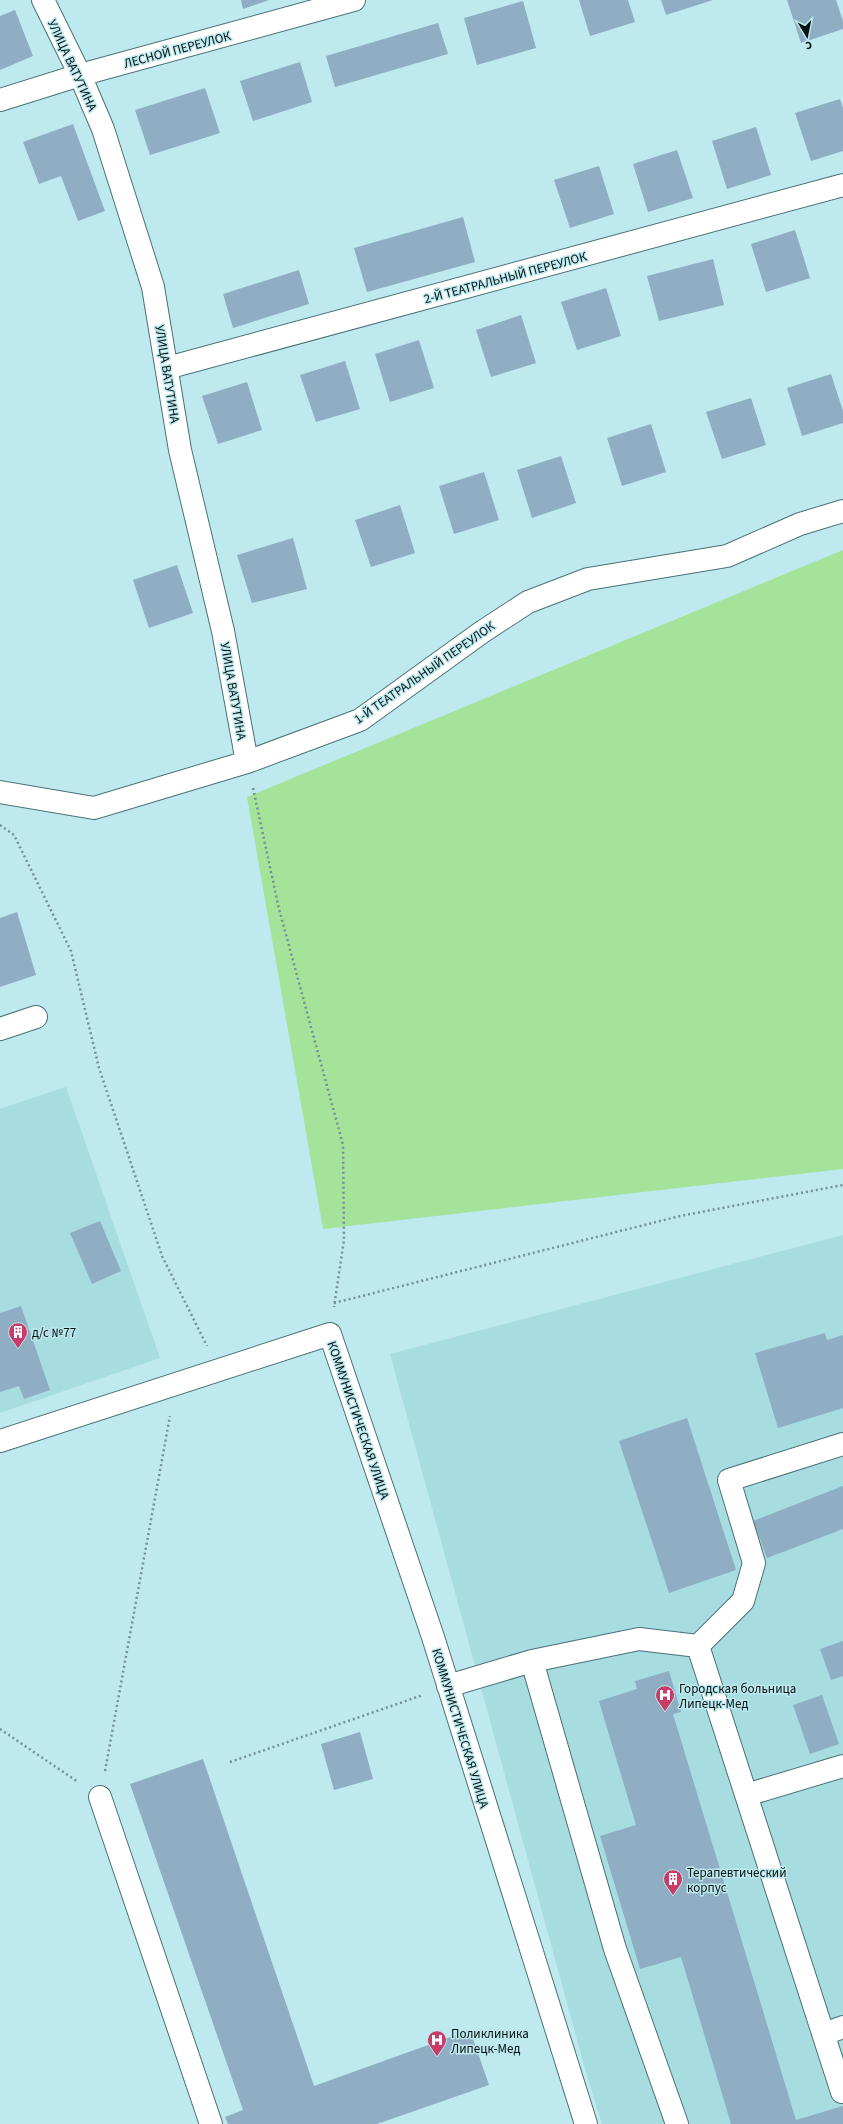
<svg xmlns="http://www.w3.org/2000/svg" width="843" height="2124" font-family="'Source Sans 3',sans-serif">
<style>
.built{fill:#a7dce1}
.green{fill:#a5e39b}
.building{fill:#8faec3}
.lines{fill:none;stroke-linecap:round;stroke-linejoin:round}
.minor-casing{stroke:#4a7276;stroke-width:24}
.path{stroke:#729195;stroke-width:2.5;stroke-dasharray:2 3;stroke-linecap:butt}
.minor{stroke:#fff;stroke-width:22}
.labels{text-anchor:middle;stroke-width:3;stroke-linejoin:round;paint-order:stroke}
.street-label{font-size:13px;fill:#031113;stroke:#bee9ee}
.poi-label{font-size:13px;fill:#031113;stroke:#bee9ee;text-anchor:start}
</style>
<rect width="100%" height="100%" fill="#bee9ee"/>
<path class="built" d="M66 1087 160 1358 0 1413V1109Z
M843 1235V2124H602L585 2069 390 1354Z"/>
<path class="green" d="M843 550V1169L323 1229 247 797Z"/>
<path class="building" d="M241 0H269L243 9Z
M579 0H628L635 22 590 36Z
M661 0H713L666 15Z
M787 0H836L843 21V29L801 43Z
M523 1 536 48 477 65 464 18Z
M15 10 33 56 0 70V16Z
M438 23 448 54 335 87 326 56Z
M300 62 312 102 253 121 240 81Z
M205 88 220 133 150 155 135 110Z
M840 99 843 108V151L811 161 795 113Z
M73 124 105 211 78 221 61 176 39 184 23 142Z
M756 127 771 175 727 189 712 141Z
M677 150 693 198 648 212 633 164Z
M599 166 614 214 570 228 554 180Z
M463 217 475 262 367 292 354 248Z
M795 230 810 278 766 292 751 244Z
M713 259 724 305 659 321 647 276Z
M299 270 309 304 233 328 223 294Z
M606 288 621 336 577 350 561 302Z
M521 315 536 363 491 377 476 330Z
M419 340 434 388 390 402 375 354Z
M345 361 360 409 316 422 300 375Z
M831 374 843 411V423L802 436 787 388Z
M247 382 262 430 218 444 202 396Z
M751 398 766 445 722 459 706 412Z
M651 424 666 472 622 486 607 438Z
M561 456 576 503 532 518 517 470Z
M484 472 499 520 454 534 439 486Z
M400 505 415 553 371 567 355 520Z
M293 538 307 589 252 603 237 555Z
M177 565 193 613 149 628 133 580Z
M17 912 36 975 0 987V918Z
M100 1221 121 1271 92 1284 70 1233Z
M21 1306 50 1390 24 1399 19 1386 0 1392V1313Z
M825 1333 827 1340 843 1335V1408L778 1428 755 1353Z
M687 1418 736 1570 669 1593 619 1441Z
M843 1486V1529L767 1558 753 1521Z
M843 1641V1676L831 1680 820 1649Z
M669 1671 681 1712 673 1714 796 2120 843 2106V2124H731L681 1957 640 1969 600 1836 636 1825 599 1701 637 1689 635 1681Z
M822 1695 839 1744 810 1754 793 1705Z
M360 1732 373 1779 334 1790 321 1744Z
M203 1759 314 2086 470 2030 489 2085 377 2124H228L225 2117 243 2110 130 1784Z"/>
<g class="lines">
<g class="minor-casing">
<path id="minor" d="M43 0 80 75 103 129 153 287 180 450 223 631 247 762
M0 100 80 75 354 0
M167 368 843 185
M0 792 94 808 247 762 360 720 482 632 528 602 588 579 727 556 800 524 843 511
M0 1029 36 1017
M0 1441 330 1334 433 1637 586 2124
M698 1646 743 1601 754 1563 729 1480 843 1444
M448 1686 532 1661
M746 1795 843 1766
M100 1797 211 2124
M824 2034 843 2027
M677 2124 615 1949 532 1661 639 1639 698 1646 842 2092"/>
</g>
<path class="path" d="M253 788 279 909 343 1145 344 1240 334 1307
M0 825 14 835 71 951 99 1068 162 1256 207 1346
M334 1303 680 1216 843 1185
M0 1729 78 1782
M230 1762 423 1695
M105 1771 170 1416"/>
<use href="#minor" class="minor"/>
</g>
<defs>
<g id="building-pin" transform="scale(1)"><path d="M0 17L-7.5 6A9.5 9.5 0 1 1 7.5 6Z" fill="#c93c69" stroke="#bee9ee"/><path d="M-4-6H4V6H1V3H-1V6H-4ZM-2.5-4.3h1.7v1.8h-1.7ZM.8-4.3h1.7v1.8H.8ZM-2.5-1h1.7V.8h-1.7ZM.8-1h1.7V.8H.8Z" fill="#fff"/></g>
<g id="hospital-pin" transform="scale(1)"><path d="M0 17L-7.5 6A9.5 9.5 0 1 1 7.5 6Z" fill="#c93c69" stroke="#bee9ee"/><path d="M-5-5h3v3.5h4V-5h3V5h-3V1.5h-4V5h-3Z" fill="#fff"/></g>
</defs>
<g fill-rule="evenodd">
<use href="#building-pin" x="18" y="1332"/>
<use href="#hospital-pin" x="665" y="1695"/>
<use href="#building-pin" x="673" y="1879"/>
<use href="#hospital-pin" x="437" y="2040"/>
</g>
<g class="labels">
<g class="street-label">
<text transform="translate(177 49) rotate(-15)" y="5">ЛЕСНОЙ ПЕРЕУЛОК</text>
<text transform="translate(73 65) rotate(65)" y="5">УЛИЦА ВАТУТИНА</text>
<text transform="translate(505 277) rotate(-15)" y="5">2-Й ТЕАТРАЛЬНЫЙ ПЕРЕУЛОК</text>
<text transform="translate(168 374) rotate(81)" y="5">УЛИЦА ВАТУТИНА</text>
<text transform="translate(424 672) rotate(-35)" y="5">1-Й ТЕАТРАЛЬНЫЙ ПЕРЕУЛОК</text>
<text transform="translate(234 691) rotate(80)" y="5">УЛИЦА ВАТУТИНА</text>
<text transform="translate(359 1420) rotate(71)" y="5">КОММУНИСТИЧЕСКАЯ УЛИЦА</text>
<text transform="translate(461 1728) rotate(73)" y="5">КОММУНИСТИЧЕСКАЯ УЛИЦА</text>
</g>
<g class="poi-label">
<text x="32" y="1337">д/с №77</text>
<text x="679" y="1693">Городская больница<tspan x="679" dy="15">Липецк-Мед</tspan></text>
<text x="687" y="1877">Терапевтический<tspan x="687" dy="15">корпус</tspan></text>
<text x="451" y="2038">Поликлиника<tspan x="451" dy="15">Липецк-Мед</tspan></text>
</g>
</g>
<g transform="translate(807 36) rotate(170)" stroke="#bee9ee" stroke-width="3" paint-order="stroke">
<path d="M0-3L7 15L0 10L-7 15Z" fill="#031113"/>
<text y="-6" font-size="11" font-weight="bold" text-anchor="middle" fill="#031113">С</text>
</g>
</svg>
